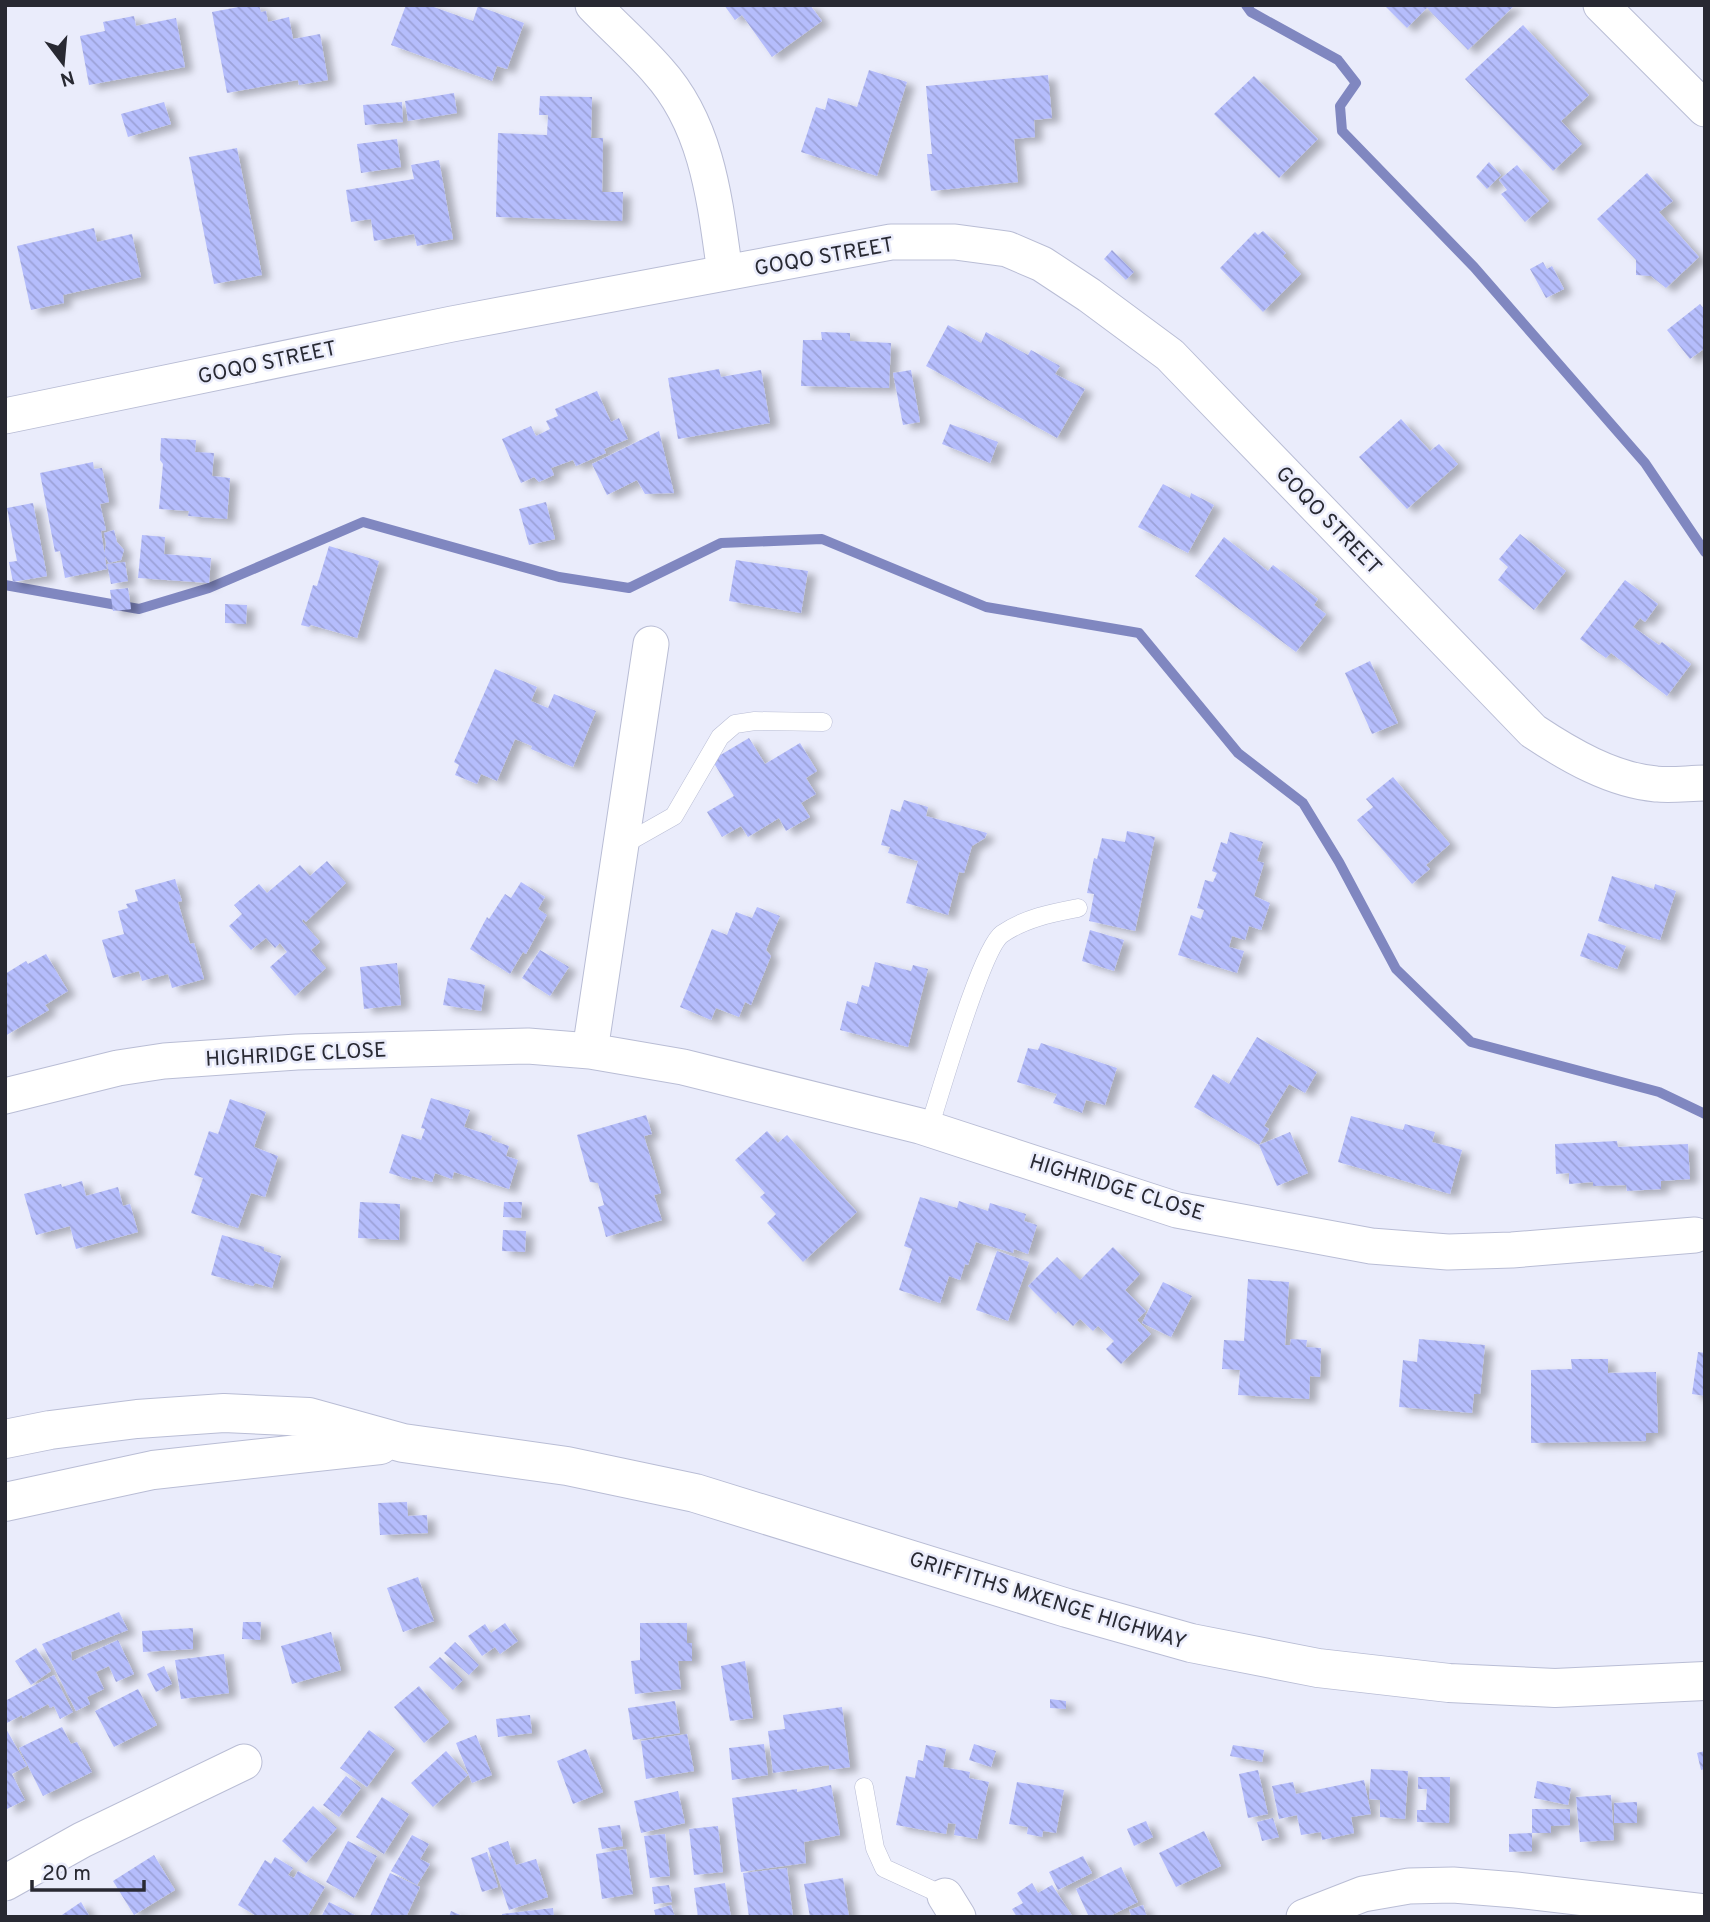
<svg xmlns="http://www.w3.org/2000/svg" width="1710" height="1922" font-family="Overpass,sans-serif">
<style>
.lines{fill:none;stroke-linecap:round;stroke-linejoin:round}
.stream{stroke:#8087c0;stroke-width:10}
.building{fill:url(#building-back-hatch);filter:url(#shadow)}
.service-casing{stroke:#b9bdd5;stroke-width:19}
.minor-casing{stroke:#b9bdd5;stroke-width:37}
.tertiary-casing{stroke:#b9bdd5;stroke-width:40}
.service{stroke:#fff;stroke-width:18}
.minor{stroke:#fff;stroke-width:35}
.tertiary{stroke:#fff;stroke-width:38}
.labels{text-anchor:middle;stroke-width:5;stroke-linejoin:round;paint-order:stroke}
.street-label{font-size:21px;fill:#282932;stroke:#eaecfb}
</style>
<defs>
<pattern id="building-back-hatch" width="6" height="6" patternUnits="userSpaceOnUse" patternTransform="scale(1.75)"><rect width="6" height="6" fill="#b5bdfc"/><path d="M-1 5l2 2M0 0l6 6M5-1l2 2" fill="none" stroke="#9ca2d8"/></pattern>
<filter id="shadow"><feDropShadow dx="8" dy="4.5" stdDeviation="3.5" flood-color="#0004"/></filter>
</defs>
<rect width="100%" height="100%" fill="#eaecfb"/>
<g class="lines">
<path class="stream" d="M1246 5 1251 12 1338 60 1356 83 1340 106 1342 131 1474 267 1645 463 1705 552
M5 585 139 609 209 588 363 522 559 577 629 588 721 543 822 539 986 607 1139 633 1238 753 1303 803 1339 862 1396 969 1471 1042 1659 1092 1705 1114"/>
</g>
<path class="building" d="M249 5H259L261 12 266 11 268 22 289 17 293 39 320 34 328 80 299 85 298 80 227 93 212 12Z
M406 5H428L473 21 478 6 524 23 507 69 497 66 492 81 391 45Z
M724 5H810L822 21 772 57 742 15 735 20Z
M1384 5H1515L1468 50 1427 8 1407 28Z
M134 16 136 26 176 18 185 67 89 85 80 36 105 31 103 22Z
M1523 25 1589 95 1561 121 1582 144 1553 171 1465 79Z
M869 70 907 82 877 176 801 152 816 107 825 110 828 98 857 107Z
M1048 75 1052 118 1034 120 1035 137 1014 139 1018 182 931 191 927 154H932L926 86Z
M1254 76 1318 139 1279 178 1214 114Z
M454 93 457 113 408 121 405 101Z
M540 96 592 97 591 138H603L602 192H623L622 221 496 217 498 133 547 135 548 115H539Z
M164 102 171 124 128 137 121 114Z
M402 102 403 122 365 125 363 105Z
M397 139 401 167 361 173 357 144Z
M237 148 262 275 214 284 189 157Z
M439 160 453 239 417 246 414 234 374 241 371 219 351 222 346 190 414 179 411 165Z
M1489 162 1501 175 1487 189 1476 177Z
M1517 165 1549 201 1525 222 1501 194 1507 190 1499 180Z
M1647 173 1673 201 1659 212 1699 257 1666 288 1651 276 1636 275V260L1597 219Z
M94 228 97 242 132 234 141 277 63 295 64 303 31 310 17 246Z
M1263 231 1286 253 1283 256 1301 274 1263 312 1220 268 1255 232 1258 235Z
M1112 250 1134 272 1126 280 1104 259Z
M1543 262 1547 269 1552 266 1564 289 1546 298 1530 269Z
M1700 304 1705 310V348L1690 359 1667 330Z
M948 325 981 343 986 332 1028 355 1031 350 1060 366 1055 374 1085 389 1057 438 926 366Z
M821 332 850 333V341L891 343 889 388 801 386 803 340H822Z
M719 369 721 377 761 370 770 423 678 439 668 378Z
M911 370 920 422 903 425 893 373Z
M597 391 611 422 619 418 628 439 604 449 606 453 576 466 573 460 551 468 554 475 539 482 534 477 521 483 502 439 531 426 536 436 550 429 546 421 558 416 555 409Z
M1401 419 1430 451 1439 444 1458 464 1407 509 1359 457Z
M950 424 998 442 990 463 942 444Z
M659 431 674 493 645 494 637 480 607 495 592 464Z
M161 438 196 440 195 452 214 453 212 476 230 478 227 519 188 516 189 511 159 509 163 464 160 460Z
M93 462 94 469 102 468 109 502 100 504 106 530 101 531 106 564H103H106L107 569 65 578 60 551 55 552 40 473Z
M1163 484 1190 498 1191 493 1214 505 1188 553 1138 527Z
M546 502 555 539 529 545 519 509Z
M33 503 47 576 13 582 9 562 17 561 7 508Z
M114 530 117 542 124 550 121 560 109 563 104 555 106 544 104 533Z
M1520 534 1566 571 1534 610 1498 580 1508 567 1499 559Z
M142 535 165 537 164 554 211 558 209 583 138 578Z
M1224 537 1268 571 1273 565 1318 599 1314 605 1326 614 1296 652 1195 576Z
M329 546 379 561 357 638 311 625 309 627 301 625 313 585 317 586Z
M736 560 808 571 801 613 729 601Z
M125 562 128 581 111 584 107 564Z
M1625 580 1658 604 1645 622 1640 618 1633 627 1659 645 1662 642 1691 664 1667 696 1611 653 1606 658 1580 639Z
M128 588 131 609 113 611 110 590Z
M225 604 247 605 246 624 225 623Z
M1370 661 1398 723 1372 734 1345 673Z
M495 669 537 687 531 701 548 708 554 694 596 711 573 767 531 749 532 746 515 739 497 781 481 774 477 784 455 775 459 765 454 762Z
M749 738 765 764 800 743 817 771 806 778 816 794 801 803 810 817 786 831 779 818 748 837 741 826 722 837 707 812 734 796 712 760Z
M1393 777 1450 844 1426 865 1430 869 1412 884 1357 820 1373 807 1366 799Z
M904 800 928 807 926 816 987 833 985 838 972 846 964 873 959 872 948 915 906 903 918 861 888 853 890 847 881 845 891 809 900 812Z
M1127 831 1155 837 1135 931 1089 921 1094 894 1087 893 1094 858 1097 859 1102 838 1125 842Z
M1230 832 1263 842 1257 861 1264 863 1254 896 1270 903 1261 930 1249 926 1245 940 1232 936 1229 947 1244 951 1237 973 1178 955 1191 915 1201 919 1204 910 1197 908 1205 880 1213 882 1217 873 1212 871 1221 842 1227 844Z
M327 861 346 883 306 922 303 919 302 921 320 942 311 950 326 968 295 996 270 967 287 952 280 943 275 948 266 938 251 950 229 926 242 914 234 905 259 884 267 893 300 865 310 876Z
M1612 876 1654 889 1655 884 1676 891 1660 940 1598 921Z
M175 879 182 901 178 902 190 944 194 943 204 979 172 988 168 974 142 981 139 971 113 978 102 940 124 934 118 911 128 908 126 904 138 901 135 890Z
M521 882 545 897 538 909 547 915 526 954 523 952 510 974 470 949 487 917 489 919 505 894 511 898Z
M757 907 780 916 766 950 771 956 751 1005 745 1002 739 1017 716 1008 711 1020 680 1007 712 929 727 935 736 912 752 918Z
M1090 930 1124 940 1114 971 1082 961Z
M1588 933 1626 946 1617 969 1580 956Z
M540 950 569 967 550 996 522 978Z
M46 954 68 991 45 1005 49 1010 5 1036V974L26 961 28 964Z
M875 962 911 971 913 965 928 969 908 1047 840 1030 847 1001 857 1004 862 985 869 987Z
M397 963 401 1005 364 1009 360 967Z
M448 978 485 985 481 1011 443 1005Z
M1257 1037 1317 1072 1305 1093 1289 1084 1264 1126 1269 1129 1259 1145 1194 1107 1213 1074 1229 1084Z
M1041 1043 1117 1068 1105 1105 1086 1100 1082 1113 1053 1103 1057 1094 1017 1082 1028 1048 1038 1050Z
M431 1098 470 1110 464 1127 492 1136 491 1140 509 1146 506 1156 518 1160 509 1189 454 1172 452 1179 435 1173 432 1182 412 1176 411 1180 389 1173 402 1134 421 1140 425 1129 421 1128Z
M230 1099 266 1112 254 1147 278 1156 265 1197 251 1193 238 1228 191 1213 203 1178 194 1175 209 1131 218 1134Z
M646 1115 652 1134 644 1136 661 1193 654 1195 662 1220 606 1237 598 1207 604 1205 598 1183 590 1182 577 1135Z
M1351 1116 1403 1130 1405 1124 1435 1132 1432 1142 1462 1150 1450 1194 1338 1162Z
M767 1131 778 1143 787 1135 857 1212 803 1262 767 1223 776 1214 760 1197 765 1193 735 1160Z
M1290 1132 1308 1173 1277 1186 1259 1145Z
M1617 1141 1618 1147 1688 1144 1690 1179 1661 1181V1189L1627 1191 1626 1185 1593 1186V1182L1569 1184V1173L1556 1174 1555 1144Z
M82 1181 86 1196 118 1187 123 1206 130 1204 138 1232 76 1249 70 1226 36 1235 24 1194 61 1184 62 1187Z
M920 1197 957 1208 959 1201 988 1211 990 1203 1026 1214 1024 1221 1037 1225 1028 1254 1014 1249 1013 1253 976 1242 968 1265 965 1264 960 1280 949 1276 940 1303 899 1290 912 1249 904 1246Z
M360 1202 400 1204 399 1240 358 1238Z
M504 1202H522L521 1218 503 1217Z
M503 1230 526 1231 525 1252 502 1251Z
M222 1235 264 1247V1251L281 1256 272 1288 255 1283 253 1286 211 1275Z
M1113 1247 1140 1274 1125 1290 1146 1311 1137 1320 1151 1334 1121 1364 1106 1349 1114 1341 1098 1326 1093 1331 1080 1319 1073 1326 1058 1311 1056 1314 1028 1286 1057 1257 1080 1280Z
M997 1251 1029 1262 1008 1321 976 1310Z
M1248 1279 1289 1282 1285 1345H1290L1291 1339 1307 1340 1306 1347 1321 1348 1320 1377 1310 1376 1309 1399 1238 1395 1240 1370 1222 1369 1224 1340 1244 1341Z
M1163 1282 1192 1296 1171 1337 1142 1323Z
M1419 1339 1485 1345 1480 1394H1474L1472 1413 1399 1407 1403 1360 1417 1362Z
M1698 1352 1705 1353V1396L1692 1394Z
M1571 1359H1608V1373L1656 1372 1658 1433H1646V1441L1531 1443V1370L1572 1369Z
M407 1502 408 1516 427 1515 428 1533 380 1535 378 1503Z
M418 1577 434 1621 403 1632 387 1588Z
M119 1612 128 1630 71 1652 72 1661 118 1640 134 1674 116 1682 109 1666 96 1672 104 1689 87 1697 90 1704 76 1711 42 1644Z
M243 1622H261L260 1640 242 1639Z
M505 1623 518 1641 500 1654 495 1647 482 1656 468 1636 485 1624 491 1633Z
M640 1623H687V1643H692V1661H678L681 1689 635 1694 631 1661 640 1660Z
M193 1628V1649L143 1652 142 1631Z
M331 1632 341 1670 292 1684 281 1646Z
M455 1642 479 1665 469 1675 444 1653Z
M36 1648 51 1671 31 1685 15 1661Z
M224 1654 229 1693 181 1699 175 1660Z
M440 1657 463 1680 453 1690 429 1667Z
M745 1661 753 1718 730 1721 721 1666Z
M164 1666 172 1684 156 1692 147 1674Z
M54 1675 73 1712 60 1719 54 1706 50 1708 48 1704 23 1718 22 1715 5 1724V1701Z
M419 1686 449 1722 424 1743 394 1707Z
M138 1689 157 1725 114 1747 95 1711Z
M1050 1699 1066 1701V1709L1050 1708Z
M675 1701 680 1733 633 1740 628 1708Z
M842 1707 850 1767 829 1770V1765L773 1773 768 1731 785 1729 783 1715Z
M530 1715 532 1733 498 1737 496 1719Z
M5 1727 27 1766 12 1774 25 1800 7 1809Z
M62 1727 71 1744 77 1742 92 1772 43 1796 19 1748Z
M369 1730 395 1749 367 1787 340 1768Z
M687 1734 694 1771 646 1779 641 1741Z
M476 1735 492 1775 472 1783 456 1743Z
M764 1744 768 1775 732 1780 729 1748Z
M974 1744 996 1751 991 1767 969 1760Z
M926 1745 946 1749 943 1767 970 1772 969 1778 989 1782 977 1839 954 1835 956 1824 948 1823 946 1834 896 1825 906 1776 915 1778 918 1760 923 1761Z
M1233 1745 1264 1750 1262 1762 1230 1756Z
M586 1749 603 1792 573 1804 557 1761Z
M446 1751 468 1775 433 1807 411 1783Z
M1705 1751V1769L1701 1770 1697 1753Z
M1371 1769 1408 1771 1405 1819 1380 1817V1800L1369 1799Z
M1258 1770 1268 1814 1248 1818 1239 1774Z
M346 1776 361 1788 339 1817 323 1805Z
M1418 1777H1450L1449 1823 1417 1822V1810H1426L1427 1789H1418Z
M1364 1780 1371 1814 1351 1817 1354 1833 1322 1840 1321 1832 1301 1835 1297 1815 1279 1819 1272 1786 1293 1782 1296 1794Z
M1537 1781 1571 1788 1568 1805 1534 1798Z
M1017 1782 1064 1790 1056 1833 1043 1831 1042 1837 1027 1834 1028 1827 1009 1824Z
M831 1785 840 1835 804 1842 806 1863 741 1872 732 1798 797 1789V1792Z
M678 1791 685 1823 641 1833 634 1801Z
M1611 1795 1614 1840 1580 1842 1576 1797Z
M382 1797 409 1814 384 1854 356 1837Z
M1637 1802V1823H1614V1803Z
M313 1806 337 1828 306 1863 282 1841Z
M1532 1809H1570V1825L1551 1826V1833H1532V1851L1509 1852V1834L1532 1833Z
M1273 1818 1279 1837 1262 1841 1257 1822Z
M1146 1821 1153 1837 1134 1846 1127 1829Z
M620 1825 623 1846 602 1849 598 1828Z
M718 1826 723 1872 694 1875 689 1829Z
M1204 1831 1221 1866 1176 1887 1159 1853Z
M665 1834 670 1876 650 1878 644 1836Z
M412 1835 429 1844 420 1859 430 1864 417 1885 391 1871Z
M348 1841 377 1856 354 1898 326 1882Z
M508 1841 516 1865 536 1859 548 1897 509 1910 488 1848Z
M626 1849 633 1894 602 1899 596 1854Z
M487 1852 498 1887 482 1892 471 1858Z
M154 1855 175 1890 134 1915 113 1881Z
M1083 1856 1092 1873 1058 1890 1049 1872Z
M275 1857 293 1868 288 1875 294 1878 298 1871 325 1887 307 1917H258L238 1905 265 1860 271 1864Z
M1121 1867 1138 1902 1108 1917H1089L1076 1889Z
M787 1868 793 1917H749L743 1873Z
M390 1873 420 1887 406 1917H372L370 1916Z
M843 1878 849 1917H810L804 1884Z
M725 1883 731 1917H698L694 1888Z
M1032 1883 1038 1893 1052 1885 1073 1917H1017L1012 1909 1023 1903 1017 1893Z
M669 1885 672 1902 654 1904 652 1887Z
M81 1902 90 1917H59Z
M329 1902 359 1917H321Z
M671 1905 675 1917H656L654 1910Z
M1143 1905 1147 1917H1132L1129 1910Z
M553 1908 554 1917H502V1914Z
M451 1911 465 1917H449Z"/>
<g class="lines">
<g class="service-casing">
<path id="service" d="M621 846 674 816 720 737 735 724 755 721 823 722
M929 1128C940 1095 981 949 1002 934 1025 918 1052 913 1078 908
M864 1787 875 1848 884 1868 945 1896"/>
</g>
<g class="minor-casing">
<path id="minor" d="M593 5C614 27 638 48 658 71 708 126 715 202 725 273
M1601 5 1705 109
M5 416 452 324 891 242H955L1007 249 1042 264 1089 295 1170 355 1533 731C1569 755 1612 780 1656 784 1672 786 1689 783 1705 783
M590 1051 651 644
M5 1096 118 1068 164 1061 297 1052 528 1046 590 1051 683 1067 920 1126 1177 1210 1371 1246 1448 1252 1512 1250 1695 1235
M5 1883 82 1840 244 1762
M945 1896 958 1917
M1304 1917 1363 1894 1409 1886 1453 1885 1516 1890 1705 1912"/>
</g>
<g class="tertiary-casing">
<path id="tertiary" d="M5 1439 50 1430 137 1419 224 1413 309 1417 403 1443 567 1466 695 1493 1067 1608 1191 1643 1318 1668 1449 1683 1555 1688 1705 1681
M5 1502 153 1470 380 1445"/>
</g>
<use href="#service" class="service"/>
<use href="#minor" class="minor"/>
<use href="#tertiary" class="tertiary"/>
</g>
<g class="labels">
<g class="street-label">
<text transform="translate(824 256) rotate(-10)" y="7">GOQO STREET</text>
<text transform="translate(267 362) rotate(-12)" y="7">GOQO STREET</text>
<text transform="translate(1329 520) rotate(46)" y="7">GOQO STREET</text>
<text transform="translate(296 1054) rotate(-3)" y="7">HIGHRIDGE CLOSE</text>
<text transform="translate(1117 1187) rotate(17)" y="7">HIGHRIDGE CLOSE</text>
<text transform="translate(1048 1600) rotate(17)" y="7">GRIFFITHS MXENGE HIGHWAY</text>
</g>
</g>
<rect width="1710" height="1922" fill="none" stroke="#282932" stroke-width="14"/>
<g transform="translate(63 63) rotate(164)" stroke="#eaecfb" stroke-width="5" paint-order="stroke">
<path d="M0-5L12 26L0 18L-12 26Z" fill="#282932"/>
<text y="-10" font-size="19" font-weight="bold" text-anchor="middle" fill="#282932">N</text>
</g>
<path d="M32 1880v10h112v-10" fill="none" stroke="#282932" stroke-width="3.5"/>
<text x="42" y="1880" font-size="21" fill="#282932" stroke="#eaecfb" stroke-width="5" paint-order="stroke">20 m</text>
</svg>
